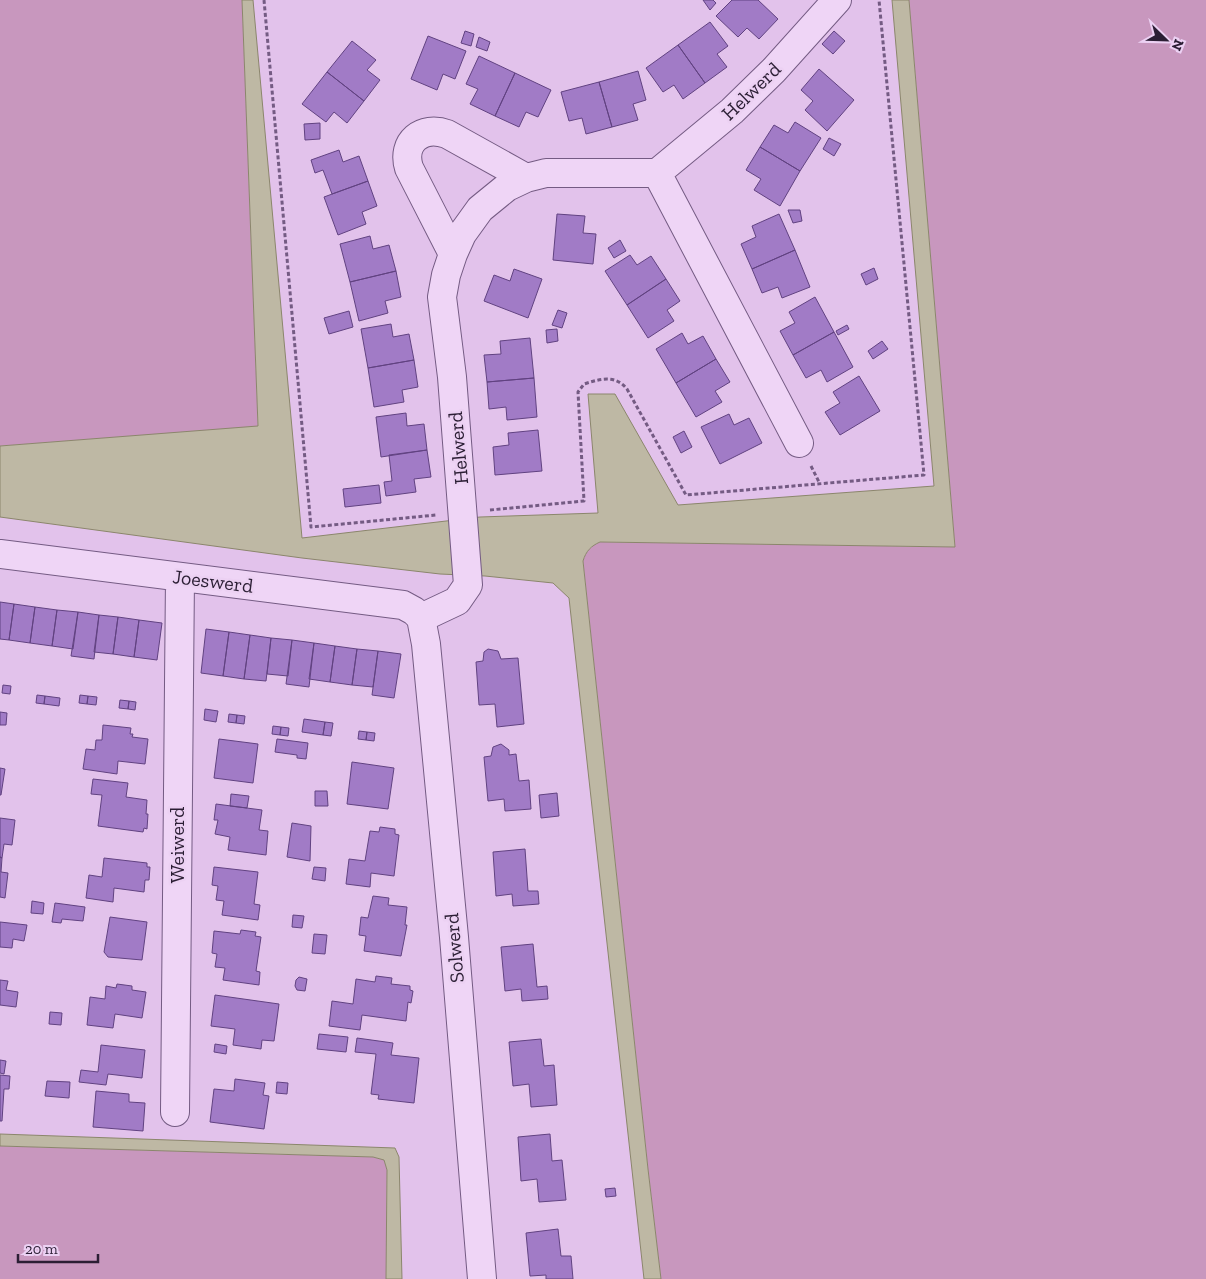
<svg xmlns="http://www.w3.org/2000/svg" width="1206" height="1279" font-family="'Zilla Slab',serif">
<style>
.green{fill:#c897be}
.water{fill:#beb8a4;stroke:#8b866c}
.building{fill:#a17bc6;stroke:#614281}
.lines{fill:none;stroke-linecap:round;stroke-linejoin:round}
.street-casing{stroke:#745b83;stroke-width:30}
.path{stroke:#745b83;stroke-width:3;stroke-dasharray:4 2.5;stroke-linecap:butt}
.street{stroke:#efd5f6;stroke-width:28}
.labels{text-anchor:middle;stroke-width:5;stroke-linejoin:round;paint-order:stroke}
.street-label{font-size:20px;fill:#2b1e34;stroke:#ecd1f3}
</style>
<rect width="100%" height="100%" fill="#e2c2eb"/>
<path class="green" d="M0 0H242L258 427 0 446Z
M909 0H1206V1279H661L648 1169 583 561C586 551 591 546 600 542L955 547Z
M0 1146 373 1157 384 1160 387 1170 386 1279H0Z"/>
<path class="water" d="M242 0H253L302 538 480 517 598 513 588 394H615L678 505 934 486 892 0H909L955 547 600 542C591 546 586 551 583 561L648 1169 661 1279H644L569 598 553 583 485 576 440 574 302 558 0 517V446L258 426Z
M0 1134 395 1148 399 1157 402 1279H386L387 1170 384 1160 373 1157 0 1146Z"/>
<path class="building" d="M703 0H713L716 3 710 10Z
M732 0H758L778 19 759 39 747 28 738 37 716 16Z
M710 22 728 46 717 54 727 67 705 83 678 45Z
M465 31 474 34 471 46 461 43Z
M834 31 845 41 833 54 822 44Z
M428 36 466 51 455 79 443 74 437 90 411 79Z
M479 37 490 42 487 51 476 47Z
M352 41 376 60 367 70 380 80 364 101 327 72Z
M678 45 705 83 683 99 674 85 663 92 646 68Z
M479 56 515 73 495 116 470 104 478 89 466 84Z
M819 69 854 100 827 131 805 110 813 101 801 90Z
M638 71 646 100 633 104 638 120 612 127 599 82Z
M327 72 364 101 347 123 334 112 326 122 302 104Z
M515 73 551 90 538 117 526 112 519 127 495 116Z
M599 82 612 127 586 134 582 118 569 121 561 92Z
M795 122 821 138 800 171 760 147 774 125 788 133Z
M320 123V139L305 140 304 124Z
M829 138 841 144 834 156 823 149Z
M760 147 800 171 780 206 754 190 761 179 746 170Z
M339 150 343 162 359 156 368 181 332 194 323 170 315 173 311 160Z
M368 181 377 206 362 212 366 224 338 235 324 197Z
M788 210H800L802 221 793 223Z
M557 214 585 216 583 233 596 234 593 264 553 260Z
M779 214 795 250 752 269 741 244 756 237 752 226Z
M370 236 373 249 389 245 396 271 350 282 340 244Z
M620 240 626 251 614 258 608 248Z
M795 250 810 287 782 298 778 287 762 293 752 269Z
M630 255 637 265 651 256 666 279 627 305 605 271Z
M874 268 878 279 866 285 861 274Z
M514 269 542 279 528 318 484 301 494 275 510 281Z
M396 271 401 297 385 301 388 313 359 321 350 282Z
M666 279 680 301 667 310 674 321 648 338 627 305Z
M815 297 834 332 793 355 780 331 795 323 789 312Z
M558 310 567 313 562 328 552 325Z
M349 311 353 327 329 334 324 318Z
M391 324 393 337 409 334 414 360 368 368 361 329Z
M847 325 849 329 838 335 836 331Z
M557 329 558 341 547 343 546 330Z
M834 332 853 367 827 382 821 370 806 378 793 355Z
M682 333 688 344 703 336 716 359 676 383 656 349Z
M530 338 534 378 487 382 484 355 501 354 500 341Z
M882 341 888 349 873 359 868 351Z
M716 359 730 382 715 391 722 402 696 417 676 383Z
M414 360 418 387 402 390 404 402 374 407 368 368Z
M859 376 880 411 840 435 825 412 840 403 833 392Z
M534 378 537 417 507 420 506 407 489 409 487 382Z
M406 413 407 426 424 424 427 450 381 457 376 417Z
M729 414 734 425 749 418 762 443 720 464 701 427Z
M538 430 542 471 495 475 493 447 509 445 508 433Z
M684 431 692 447 681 453 673 437Z
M427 450 431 477 414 479 416 492 386 496 384 482 392 481 389 455Z
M379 485 381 503 345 507 343 489Z
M0 602 14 604 9 640 0 639Z
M14 604 35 607 30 643 9 640Z
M35 607 57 610 52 646 30 643Z
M57 610 78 612 73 649 52 646Z
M78 612 99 615 94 659 71 656Z
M99 615 118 617 113 654 94 652Z
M118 617 139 620 134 657 113 654Z
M139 620 162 623 157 660 134 657Z
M206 629 229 632 223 676 201 673Z
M229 632 250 635 244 679 223 676Z
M250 635 271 638 266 681 244 679Z
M271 638 292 640 288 676 267 674Z
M292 640 314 643 309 687 286 684Z
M314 643 335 646 330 682 309 679Z
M335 646 357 649 352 685 330 682Z
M357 649 378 651 373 687 352 685Z
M488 649 498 651 501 659 518 658 524 724 497 727 495 704 479 705 476 662 483 661 484 652Z
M378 651 401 654 394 698 372 695Z
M3 685 11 686 10 694 2 693Z
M37 695 45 696 44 704 36 703Z
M80 695 88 696 87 704 79 703Z
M45 696 60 698 59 706 44 704Z
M88 696 97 697 96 705 87 704Z
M120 700 129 701 128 709 119 708Z
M129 701 136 702 135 710 128 709Z
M205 709 218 711 216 722 204 720Z
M0 712 7 713 6 725H0Z
M229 714 237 715 236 723 228 722Z
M237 715 245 716 244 724 236 723Z
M304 719 325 722 323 735 302 732Z
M325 722 333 723 331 736 323 735Z
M103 725 131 728 130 734H133L132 737 148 739 145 764 118 761 117 774 83 769 86 749 95 750 96 740H102Z
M273 726 281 727 280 735 272 734Z
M281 727 289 728 288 736 280 735Z
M359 731 367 732 366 740 358 739Z
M367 732 375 733 374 741 366 740Z
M219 739 258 744 253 783 214 778Z
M277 739 308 743 306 759 297 758V755L275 752Z
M501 744 509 750V755L516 754 519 781 529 780 531 809 505 811 504 799 488 801 484 757 491 756 493 747Z
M352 762 394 768 388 809 347 804Z
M0 768 5 769 1 795H0Z
M93 779 128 783 126 797 147 800 146 814H148L147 829 144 828 143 832 98 826 102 795 91 794Z
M315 791H327L328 806H315Z
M557 793 559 816 541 818 539 795Z
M231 794 249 796 247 808 230 806Z
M216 804 262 810 259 830 268 831 266 855 228 850 230 837 215 834 218 820H214Z
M0 818 15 820 12 845 4 844 2 858 0 857Z
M292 823 311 826 310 861 287 857Z
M380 827 395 829V834L399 835 394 876 371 873 370 887 346 884 349 859 365 861 370 831 379 832Z
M525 849 528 891H538L539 904 513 906 512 894 496 896 493 852Z
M0 857 2 858 1 872 8 873 5 898 0 897Z
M104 858 147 863V867H150L149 880H145L144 892 114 888 113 902 86 898 89 875 102 877Z
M214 867 258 872 254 904 260 905 258 920 222 915 224 901 216 900 218 886 212 885Z
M314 867 326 868 325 881 312 879Z
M373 896 389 898 388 905 407 907 405 925H407L401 956 364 951 366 936 359 935 361 917 368 918Z
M32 901 44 903 43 914 31 913Z
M55 903 85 907 83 921 62 919 61 923 52 922Z
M293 915 304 916 302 928 292 927Z
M110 917 147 922 142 960 108 957 104 952Z
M0 922 27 925 24 941 13 939 12 948 0 947Z
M241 930 256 932 255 936 261 937 256 971 260 972 259 985 223 980 225 968 215 967 217 954 212 953 214 931 240 934Z
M314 934 327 935 325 954 312 953Z
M533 944 537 987 547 986 548 999 522 1001 521 989 505 991 501 947Z
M376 976 392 978 391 984 410 986V990L413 991 411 1003 408 1002 406 1021 362 1015 360 1030 329 1026 332 1001 353 1004 356 979 375 982Z
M299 977 307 979 305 991 297 990 295 986 296 980Z
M0 980 8 981 6 990 18 992 16 1007 0 1005Z
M117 984 132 986V990L146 992 142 1018 115 1014 113 1028 87 1025 90 997 105 999 106 986 116 988Z
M215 995 279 1004 274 1041 262 1040 261 1049 233 1045 235 1029 211 1026Z
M50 1012 62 1013 61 1025 49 1024Z
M319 1034 348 1037 346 1052 317 1049Z
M357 1038 393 1043 391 1055 419 1058 414 1103 378 1099 379 1095 371 1094 376 1054 355 1052Z
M541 1039 544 1066 554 1065 557 1105 531 1107 529 1084 513 1086 509 1042Z
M215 1044 227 1046 226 1054 214 1052Z
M101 1045 145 1050 142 1078 108 1074 106 1085 79 1082 81 1070 98 1072Z
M0 1060 6 1061 4 1074 0 1073Z
M0 1075 10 1076 9 1089H4L2 1121H0Z
M235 1079 265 1083 263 1095 269 1096 264 1129 210 1122 214 1089 234 1091Z
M47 1081 70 1082 69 1098 45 1096Z
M277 1082 288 1083 287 1094 276 1093Z
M96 1091 129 1094V1102L145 1103 143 1131 93 1127Z
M550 1134 552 1161 562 1160 566 1200 539 1202 537 1179 521 1181 518 1137Z
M615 1188 616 1196 606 1197 605 1189Z
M558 1229 561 1256H571L573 1279H546V1275L530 1276 526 1233Z"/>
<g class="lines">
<g class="street-casing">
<path id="street" d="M657 173 732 111 774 70 837 0
M453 254 409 168C401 142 422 125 447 134L526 178
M0 554 403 605 414 611 421 618
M421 618 457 601 468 585 452 377 442 297 446 275 453 254 462 234 480 209 507 187 526 178 546 173H657L799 443
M421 618 426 644 454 937 482 1279
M175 1112 180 577"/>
</g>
<path class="path" d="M264 0 311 527 436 515
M811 466 820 484
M490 510 584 501 578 392 584 384C600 379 615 374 627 389L686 495 924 475 879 0"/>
<use href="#street" class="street"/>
</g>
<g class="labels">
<g class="street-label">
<text transform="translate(751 91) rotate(-44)" y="7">Helwerd</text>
<text transform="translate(458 448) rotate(-95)" y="7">Helwerd</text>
<text transform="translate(213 581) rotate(7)" y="7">Joeswerd</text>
<text transform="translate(177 845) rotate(-90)" y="7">Weiwerd</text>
<text transform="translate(454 948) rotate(-95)" y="7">Solwerd</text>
</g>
</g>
<g transform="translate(1166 40) rotate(113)" stroke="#ecd1f3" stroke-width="4" paint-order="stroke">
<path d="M0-4L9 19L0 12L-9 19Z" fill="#2b1e34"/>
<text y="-8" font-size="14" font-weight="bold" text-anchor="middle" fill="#2b1e34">N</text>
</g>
<path d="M18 1254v8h80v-8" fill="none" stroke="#2b1e34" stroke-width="2.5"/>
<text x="25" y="1254" font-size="15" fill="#2b1e34" stroke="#ecd1f3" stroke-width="4" paint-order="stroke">20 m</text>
</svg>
